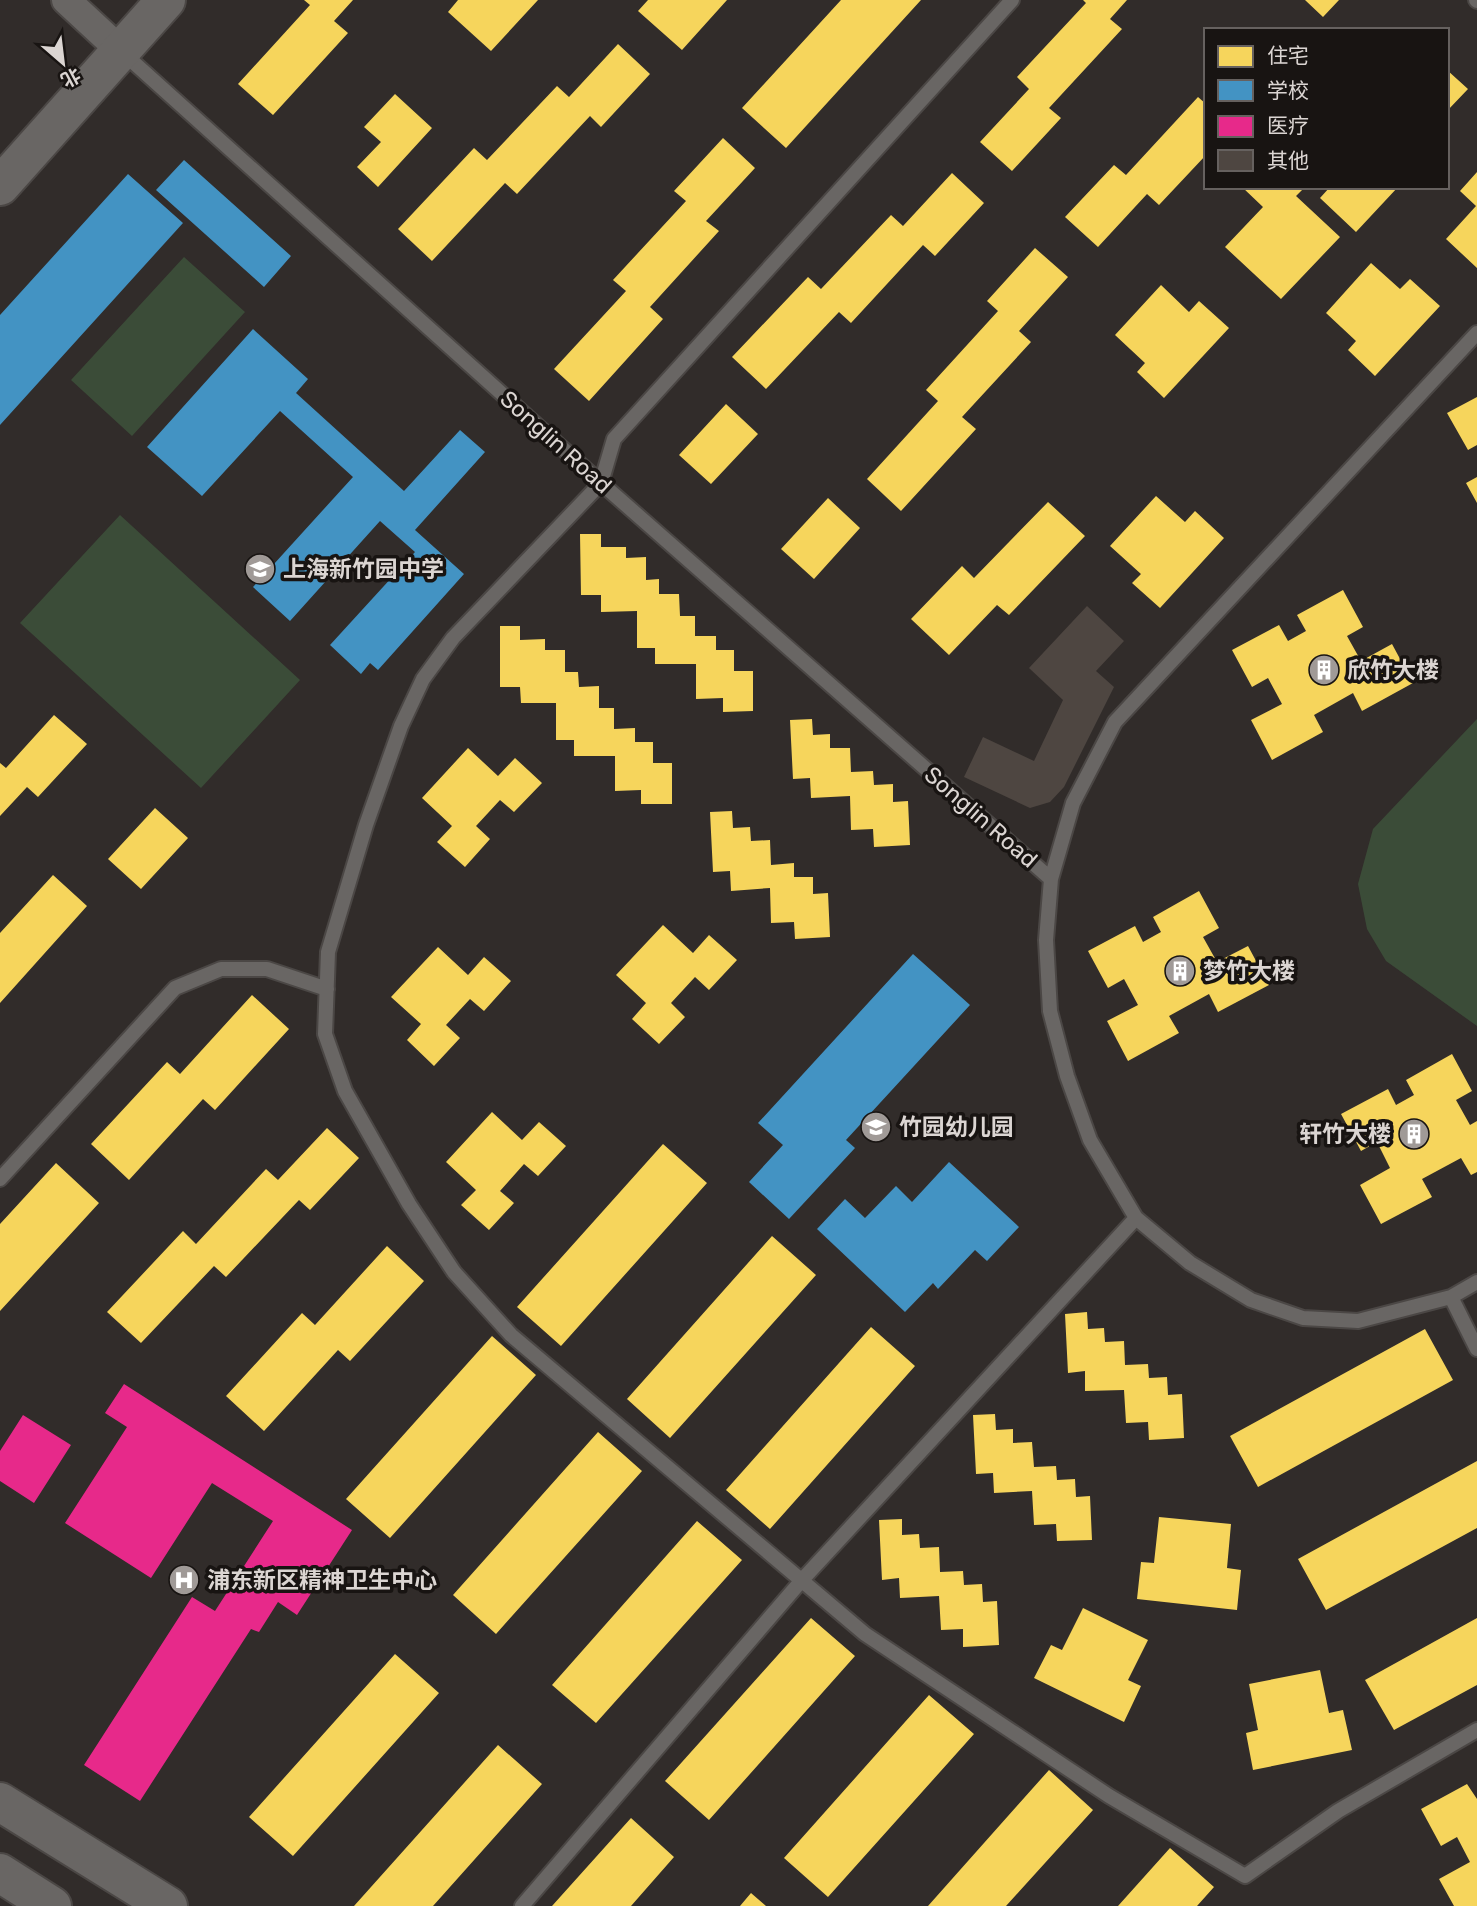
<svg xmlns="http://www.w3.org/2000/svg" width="1477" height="1906" font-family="Rubik,'Noto Sans SC',sans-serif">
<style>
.green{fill:#3b4c38}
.homes{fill:#f6d55c}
.schools{fill:#4393c3}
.health{fill:#e7298a}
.building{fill:#4e4641}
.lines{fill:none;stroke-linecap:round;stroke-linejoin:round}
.lane-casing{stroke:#4b4745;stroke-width:18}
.street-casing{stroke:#4b4745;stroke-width:32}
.secondary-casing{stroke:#4b4745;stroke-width:42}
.lane{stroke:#696664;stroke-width:14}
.street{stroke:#696664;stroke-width:28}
.secondary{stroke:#696664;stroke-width:38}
.labels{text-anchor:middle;stroke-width:7;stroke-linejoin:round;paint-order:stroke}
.street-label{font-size:23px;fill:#dbd5d2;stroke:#181412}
.poi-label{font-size:23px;font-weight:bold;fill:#dbd5d2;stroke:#181412;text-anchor:start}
</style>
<rect width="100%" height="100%" fill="#312c2a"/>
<path class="green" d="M184 257 245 312 132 436 71 380Z
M120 515 300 680 201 788 20 623Z
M1477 719V1026L1386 961 1367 929 1358 884 1373 829Z"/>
<path class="homes" d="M304 0H353L334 21 348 33 273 115 238 84 310 5Z
M458 0H538L491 51 448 12Z
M648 0H727L682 50 638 11Z
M841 0H921L786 148 742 108Z
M1083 0H1127L1110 19 1122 29 1049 108 1061 118 1012 171 980 142 1029 89 1017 77 1086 3Z
M1305 0H1339L1323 17Z
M618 44 650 74 601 127 590 116 517 194 505 183 432 261 398 229 474 148 487 160 557 86 569 97Z
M1447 70 1468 89 1447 111Z
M395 94 432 128 378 187 357 167 381 142 364 127Z
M1198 97 1206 104V155L1159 205 1147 194 1098 247 1065 217 1114 165 1126 175Z
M723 138 755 168 706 221 719 231 650 307 663 319 589 401 554 369 626 291 613 280 686 201 674 191Z
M1477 172V268L1446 239 1476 206 1460 191Z
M952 173 984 203 935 256 923 245 851 323 839 312 766 389 732 357 808 277 821 289 891 215 903 226Z
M1242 187H1305L1296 196 1340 237 1281 299 1225 247 1263 207Z
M1330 187H1398L1356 232 1320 198Z
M1035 248 1068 277 1019 331 1031 342 962 417 976 429 901 511 867 479 938 401 926 390 998 311 987 301Z
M1371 263 1400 289 1410 279 1440 306 1375 376 1348 350 1356 341 1326 313Z
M1161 285 1189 312 1199 301 1229 328 1164 398 1137 372 1145 363 1115 335Z
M1477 397V445L1468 450 1447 413Z
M726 404 758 434 711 484 679 455Z
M1477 477V503L1466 483Z
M1156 496 1185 522 1195 511 1224 538 1160 608 1132 583 1141 574 1110 546Z
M828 498 860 528 814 579 781 549Z
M1048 502 1085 536 1009 615 997 605 949 655 911 619 962 566 974 578Z
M580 534H601V547H626V558L646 557V580L659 579V594H679L680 616H695V636H716V650H734V671H753V711L723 712V698L696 699V664H655V648H637V611L601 612V595H581Z
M1343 590 1363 627 1347 636 1361 661 1392 644 1413 683 1362 711 1353 693 1314 715 1323 732 1272 760 1251 720 1282 704 1268 678 1252 687 1232 650 1279 625 1288 641 1306 631 1297 615Z
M500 626H520V640L545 639V650H565V672H578L579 687 599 686V708H614V729L635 728V742H653V763H672V804H641V790L615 791V756H574V740H556V703H521L520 687H500Z
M54 715 87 744 38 797 27 787 0 816V763L6 768Z
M812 719 813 735 830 734V748H850L851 772 873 771 874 785 893 784V802L908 801 910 845 874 847 873 829 851 830 850 796 811 798 810 778 793 779 790 720Z
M468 748 498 776 515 758 542 783 514 812 500 800 476 826 490 839 465 867 437 842 452 826 422 798Z
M155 808 188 838 141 889 108 859Z
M732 811 733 828 750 827 751 841 770 840 771 865 794 863V877H813V894L828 893 830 937 795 939 794 922 771 923 770 888 731 891 730 871 713 872 710 812Z
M53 875 87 906 0 1003V933Z
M1199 891 1219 928 1203 937 1217 962 1248 946 1269 985 1218 1012 1209 994 1169 1016 1179 1033 1128 1061 1107 1021 1138 1005 1124 979 1108 988 1088 951 1135 926 1143 942 1161 932 1153 917Z
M663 925 693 953 709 935 737 960 709 990 695 977 671 1003 685 1017 659 1044 632 1019 646 1003 616 975Z
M438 947 468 975 484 957 511 981 484 1011 470 999 446 1025 460 1038 434 1066 407 1040 421 1024 391 997Z
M252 995 289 1029 215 1110 203 1099 129 1180 91 1144 167 1062 180 1074Z
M1452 1054 1472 1091 1456 1100 1470 1125 1477 1121V1172L1471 1175 1461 1158 1422 1179 1432 1197 1381 1224 1360 1185 1390 1168 1377 1142 1361 1151 1341 1114 1388 1089 1396 1105 1414 1095 1406 1080Z
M492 1112 522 1140 539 1122 566 1146 538 1176 524 1164 500 1191 514 1203 489 1230 461 1205 476 1190 446 1162Z
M327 1128 359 1158 310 1210 299 1200 226 1277 214 1266 141 1343 107 1312 183 1231 196 1244 266 1169 278 1180Z
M663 1144 707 1183 561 1346 517 1307Z
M56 1163 99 1203 0 1311V1224Z
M772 1236 816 1275 670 1438 627 1399Z
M387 1246 424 1281 350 1361 338 1350 264 1431 226 1396 302 1313 315 1325Z
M1087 1312 1088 1329 1104 1328 1105 1342 1124 1341 1125 1365 1148 1364 1149 1378 1167 1377 1168 1395 1182 1394 1184 1438 1149 1440 1148 1422 1126 1423 1124 1390 1085 1391V1371L1068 1373 1065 1314Z
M871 1327 915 1366 770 1529 726 1490Z
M1425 1329 1453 1380 1258 1487 1230 1436Z
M492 1336 536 1375 390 1538 346 1499Z
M995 1414 996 1430 1013 1429V1443L1032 1442 1034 1467 1056 1466 1057 1480 1075 1479 1076 1497 1090 1496 1092 1540 1057 1541 1056 1524 1034 1525 1032 1491 994 1493 993 1473 976 1474 973 1415Z
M598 1432 642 1471 496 1634 453 1595Z
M1477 1461V1528L1326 1610 1298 1559Z
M1159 1517 1231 1524 1227 1568 1241 1570 1237 1610 1137 1599 1141 1562 1154 1563Z
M902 1519V1535L919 1534 920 1548 939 1547 940 1572 963 1571 964 1585 982 1584 983 1602 997 1601 999 1645 963 1647V1629L941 1630 939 1596 900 1598 899 1578 882 1580 879 1520Z
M697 1521 742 1560 596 1723 552 1685Z
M1083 1608 1148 1640 1128 1680 1141 1686 1124 1722 1034 1678 1051 1645 1062 1650Z
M811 1618 855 1656 709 1820 665 1781Z
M1477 1618V1685L1394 1730 1365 1680Z
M395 1654 439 1693 293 1856 249 1817Z
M1320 1670 1329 1713 1343 1710 1352 1750 1253 1770 1246 1733 1258 1730 1249 1684Z
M929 1695 974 1734 828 1897 784 1858Z
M498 1745 542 1784 433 1906H354Z
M1049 1770 1093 1810 1006 1906H928Z
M1467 1784 1477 1799V1906H1454L1439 1879 1470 1862 1457 1837 1441 1846 1421 1809Z
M631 1818 674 1857 631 1906H552Z
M1170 1848 1214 1887 1197 1906H1118Z
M751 1893 766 1906H740Z"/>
<path class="schools" d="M184 160 291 256 264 287 156 190Z
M128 174 183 223 0 425V315Z
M253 329 308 379 296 393 404 491 460 430 485 452 415 530 464 574 378 670 370 663 361 674 330 645 415 552 380 521 290 621 253 587 353 477 280 411 202 496 147 447Z
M913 954 970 1005 846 1140 855 1148 789 1219 749 1182 783 1145 758 1123Z
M949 1162 1019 1227 987 1261 975 1250 938 1289 933 1283 905 1312 817 1229 845 1199 865 1218 896 1186 912 1202Z"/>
<path class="health" d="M124 1384 352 1530 297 1615 278 1602 259 1632 251 1629 140 1801 84 1765 192 1597 215 1611 273 1521 212 1483 151 1578 65 1523 127 1427 105 1413Z
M23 1415 71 1445 34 1503 0 1481V1451Z"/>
<path class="building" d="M1087 606 1124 641 1096 671 1114 687 1064 787 1050 802 1030 808 964 777 983 737 1034 761 1063 700 1029 668Z"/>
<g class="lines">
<g class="lane-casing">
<path id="lane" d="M1012 0 614 439 601 483 453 638 423 679 401 726 366 825 328 952 325 1034 345 1091 409 1204 454 1272 511 1335 865 1634 1109 1796 1245 1876 1338 1811 1477 1730
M1476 0 1477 1
M122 52 601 483 1051 879
M1477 333 1115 722 1073 803 1051 879 1046 940 1050 1011 1067 1076 1090 1140 1136 1218 1190 1263 1251 1300 1303 1318 1358 1321 1451 1297 1477 1282
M0 1179 175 988 221 969H267L327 989
M1451 1297 1477 1349
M522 1906 802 1580 1136 1218"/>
</g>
<g class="street-casing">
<path id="street" d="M66 0 121 51"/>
</g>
<g class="secondary-casing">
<path id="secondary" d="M0 186 166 0
M0 1802 168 1906
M0 1873 52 1906"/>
</g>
<use href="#lane" class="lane"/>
<use href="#street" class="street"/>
<use href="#secondary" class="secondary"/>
</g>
<defs>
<g id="school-disc" transform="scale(1.575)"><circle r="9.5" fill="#a09a97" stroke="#181412"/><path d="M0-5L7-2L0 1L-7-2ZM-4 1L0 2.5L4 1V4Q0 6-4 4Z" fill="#fff"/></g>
<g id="building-disc" transform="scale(1.575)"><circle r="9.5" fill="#a09a97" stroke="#181412"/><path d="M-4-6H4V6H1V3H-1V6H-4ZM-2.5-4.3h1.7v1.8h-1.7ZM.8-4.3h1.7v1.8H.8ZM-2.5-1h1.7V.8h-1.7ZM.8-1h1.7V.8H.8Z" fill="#fff"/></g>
<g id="hospital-disc" transform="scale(1.575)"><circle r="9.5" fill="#a09a97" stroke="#181412"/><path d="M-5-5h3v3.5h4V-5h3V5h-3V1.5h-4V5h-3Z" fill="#fff"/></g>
</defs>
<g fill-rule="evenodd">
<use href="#school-disc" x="260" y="569"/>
<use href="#building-disc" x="1324" y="670"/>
<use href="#building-disc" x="1180" y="971"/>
<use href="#school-disc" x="876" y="1127"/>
<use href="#building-disc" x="1414" y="1134"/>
<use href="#hospital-disc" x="184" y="1580"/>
</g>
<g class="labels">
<g class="street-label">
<text transform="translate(556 442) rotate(42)" y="8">Songlin Road</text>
<text transform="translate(981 817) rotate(41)" y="8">Songlin Road</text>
</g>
<g class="poi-label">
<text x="283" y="577">上海新竹园中学</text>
<text x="1347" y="678">欣竹大楼</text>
<text x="1203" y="979">梦竹大楼</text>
<text x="899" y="1135">竹园幼儿园</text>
<text x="1391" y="1142" text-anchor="end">轩竹大楼</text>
<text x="207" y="1588">浦东新区精神卫生中心</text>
</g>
</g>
<rect x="1204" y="28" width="245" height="161" fill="#181412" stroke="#66615f" stroke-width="2"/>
<rect x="1218" y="46" width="35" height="21" fill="#f6d55c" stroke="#66615f" stroke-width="2"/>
<text x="1267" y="63" font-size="21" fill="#dbd5d2">住宅</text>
<rect x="1218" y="80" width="35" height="21" fill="#4393c3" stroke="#66615f" stroke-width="2"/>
<text x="1267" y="98" font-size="21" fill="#dbd5d2">学校</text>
<rect x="1218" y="116" width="35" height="21" fill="#e7298a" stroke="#66615f" stroke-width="2"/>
<text x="1267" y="133" font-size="21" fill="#dbd5d2">医疗</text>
<rect x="1218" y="150" width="35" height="21" fill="#4e4641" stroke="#66615f" stroke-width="2"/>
<text x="1267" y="168" font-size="21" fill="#dbd5d2">其他</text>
<g transform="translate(63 63) rotate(152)" stroke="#181412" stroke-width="5" paint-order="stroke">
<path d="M0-5L12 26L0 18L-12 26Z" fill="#dbd5d2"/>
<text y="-10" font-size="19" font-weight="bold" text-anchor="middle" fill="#dbd5d2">北</text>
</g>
</svg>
